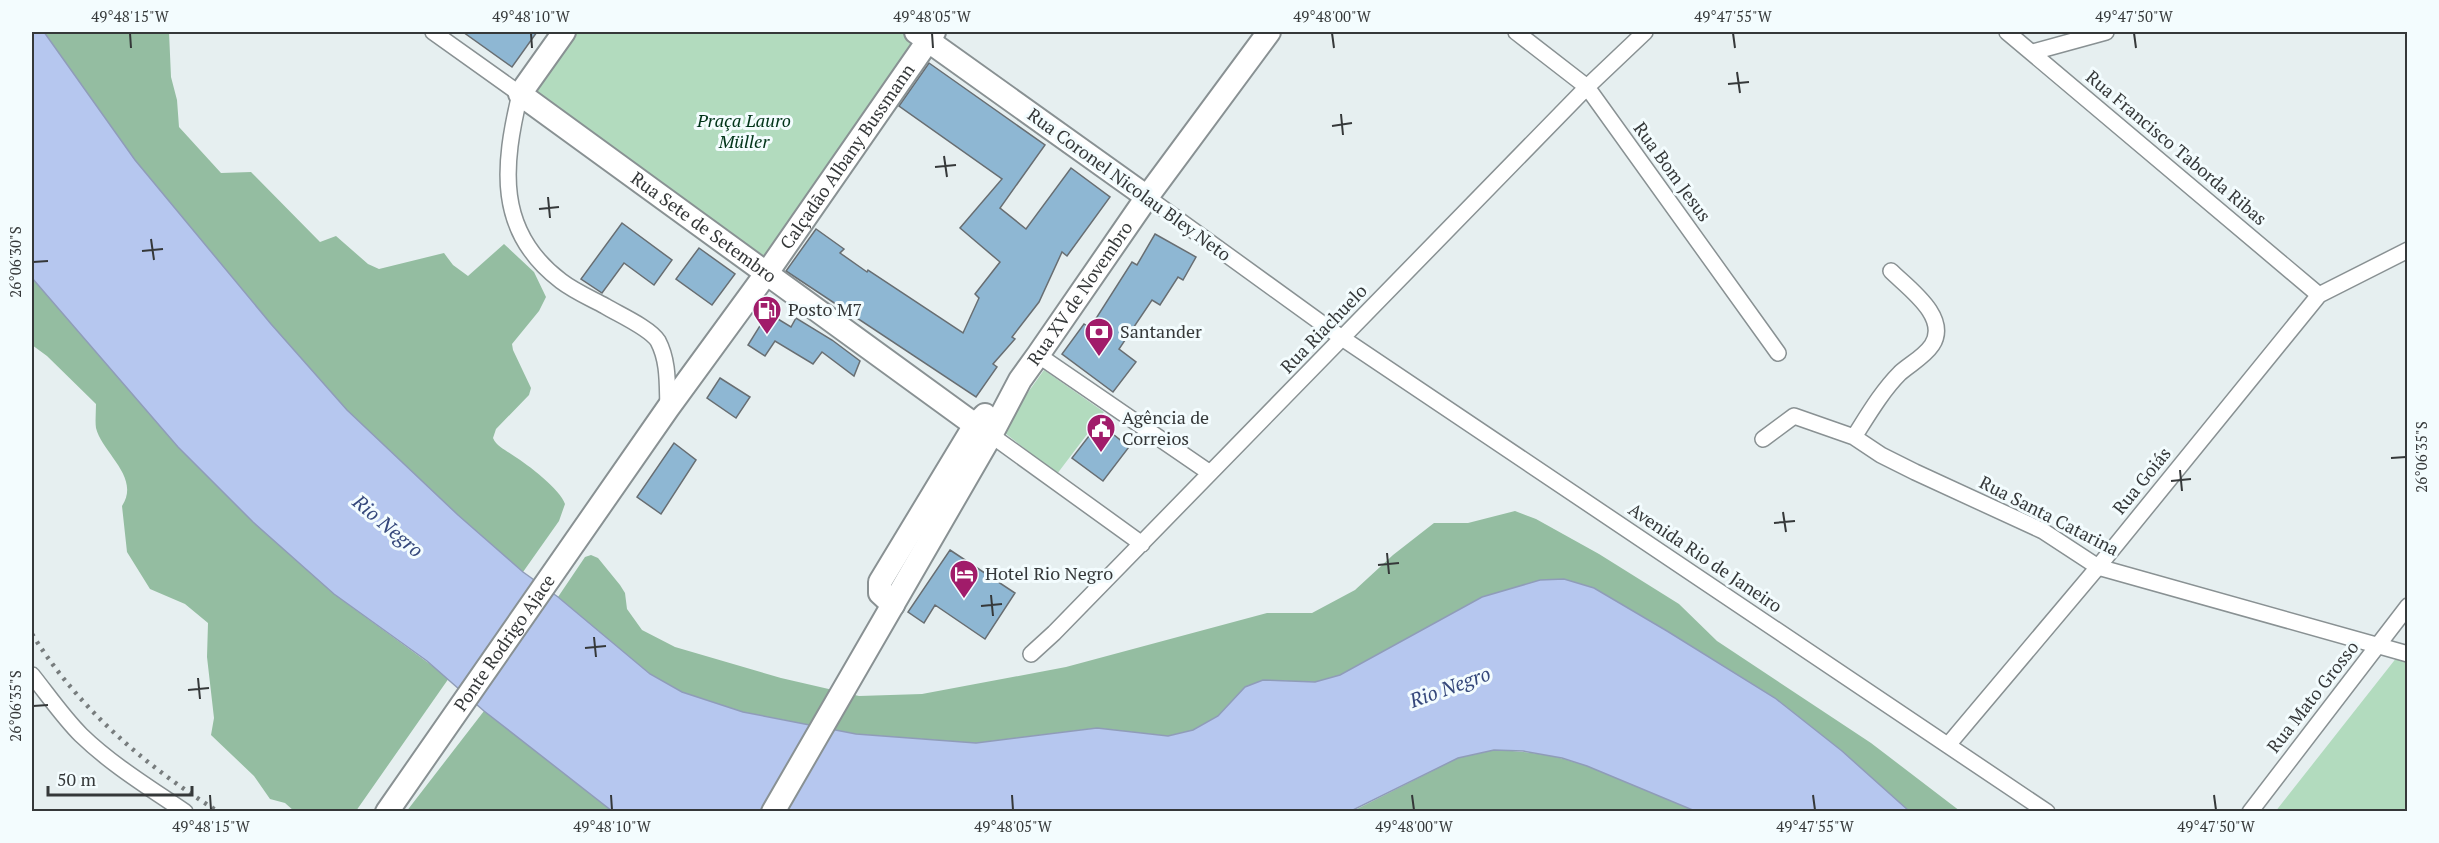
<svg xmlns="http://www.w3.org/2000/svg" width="2439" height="843" font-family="'PT Serif',serif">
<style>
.green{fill:#b2dbbe}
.forest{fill:#94bda1}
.water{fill:#b6c7ef;stroke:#8f9cb8;stroke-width:1.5}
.building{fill:#8eb7d3;stroke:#686e72;stroke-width:1.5}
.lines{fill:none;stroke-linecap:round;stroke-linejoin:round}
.street-casing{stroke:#899193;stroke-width:18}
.secondary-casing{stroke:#899193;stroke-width:26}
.street{stroke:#fff;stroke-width:15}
.secondary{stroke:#fff;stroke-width:22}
.rail{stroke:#777c7d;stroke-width:4.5;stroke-dasharray:3 6;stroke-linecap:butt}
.ticks{fill:none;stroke:#353839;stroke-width:2}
.labels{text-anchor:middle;stroke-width:6;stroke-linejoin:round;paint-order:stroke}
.park-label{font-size:18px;font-style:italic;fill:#003318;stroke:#f3fcfe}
.street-label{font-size:18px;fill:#353839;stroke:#f3fcfe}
.poi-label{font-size:18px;fill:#353839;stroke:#f3fcfe;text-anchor:start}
.water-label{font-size:20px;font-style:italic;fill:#35487b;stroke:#f3fcfe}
.neatline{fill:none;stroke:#353839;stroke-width:2}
.ticks-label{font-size:15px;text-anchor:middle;fill:#353839}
</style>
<rect width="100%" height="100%" fill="#e6eff0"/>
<path class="green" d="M568 32H912L924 40 767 271 525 93Z
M1044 370 1104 412 1057 474 1001 430Z
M2407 648V811L2275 812 2401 652Z"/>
<path class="forest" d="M44 32H169L171 77 177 100 179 127 221 173 251 172 320 242 336 236 368 264 379 269 444 253 453 265 468 276 504 244 534 272 546 297 539 311 512 344 513 350 531 388 529 395 496 429 493 438C497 447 506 450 514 456 527 464 561 490 565 504L559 521 523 572 458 515 347 410 271 324 135 160Z
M32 278 178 447 253 522 334 594 449 678 356 811H294L285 803 270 799 254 776 211 735 214 718 207 657 208 623 185 604 150 589 127 552 122 506C141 477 102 453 96 428 95 421 96 412 96 404L47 356 32 345Z
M1515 511 1536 519 1599 554 1679 604 1717 641 1871 743 1960 811H1909L1842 751 1775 698 1667 631 1594 588 1564 579 1482 597 1340 675 1315 682 1263 680 1246 687 1218 716 1193 730 1168 736 1097 728 976 743 856 734 743 712 682 692 650 674 558 597 585 557 591 555 598 558 620 585 625 593 627 609 642 630 675 647 781 678 859 696 922 694 1066 667 1267 613H1312L1355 590 1393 555 1434 523H1468Z
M484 711 612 811 406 812Z
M1494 750C1518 751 1541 753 1564 759 1609 771 1652 793 1695 811L1351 812 1458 758Z"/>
<path class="water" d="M32 32H44L135 160 271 324 347 410 458 515 523 572 558 597 650 674 682 692 743 712 856 734 976 743 1097 728 1168 736 1193 730 1218 716 1245 687 1263 680 1315 682 1340 675 1482 597 1540 580 1564 579 1594 588 1667 631 1775 698 1842 751 1909 811H1695L1587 766 1562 758 1523 751 1494 750 1458 758 1351 811H612L484 711 427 661 334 594 253 522 178 447 32 278Z"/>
<path class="building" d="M463 32H537L512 67Z
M929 63 1045 145 1000 208 1026 229 1071 168 1110 197 1067 256 1062 252 1039 302 1012 337 1015 339 993 364 997 367 976 397 786 271 816 229 844 249 840 253 867 272 868 270 963 333 979 298 975 294 1000 262 960 228 1002 179 899 106Z
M622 223 672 260 654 285 624 263 602 293 581 279Z
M1155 234 1196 257 1183 280 1178 277 1160 305 1152 300 1119 349 1136 362 1113 392 1062 354 1084 324 1090 328 1132 262 1137 265Z
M699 248 735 274 712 305 676 279Z
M768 313 791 327 796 318 832 340 860 361 854 376 822 352 813 364 775 341 765 356 748 345Z
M720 378 750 397 736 418 707 398Z
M1099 423 1129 447 1103 481 1072 458Z
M674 443 696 460 661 514 637 497Z
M950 550 1015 593 985 639 935 605 924 623 908 612Z"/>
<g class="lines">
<g class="street-casing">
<path id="street" d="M433 32 520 94C503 165 495 231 561 281 574 291 590 298 605 306 618 314 650 328 658 341 669 362 667 385 668 408
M1516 32 1587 87 1778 353
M2007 32 2319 295
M2033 52 2106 32
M1147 197 1342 338 2047 812
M1891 271C1908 288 1950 317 1932 345 1924 357 1910 364 1900 373 1882 391 1868 415 1854 437L1881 455 1915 472 2043 531 2098 567 2408 654
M1038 355 1210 473
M991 435 1142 544
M1763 439 1794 416 1854 437
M1031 654 1054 633 1587 87 1645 32
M32 675C48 695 63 717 81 735 112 765 150 788 185 812
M1948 745 2098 567 2319 295 2408 250
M2250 812 2408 606"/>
</g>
<g class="secondary-casing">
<g id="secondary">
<path id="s1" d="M564 32 520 94 975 425"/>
<path d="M916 32 1147 197"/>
<path d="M893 605 880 593V582L975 425 985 415"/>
<path id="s2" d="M387 812 668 408 771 267 934 32"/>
<path id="s3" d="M773 812 991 435 1020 380 1038 355 1147 197 1269 32"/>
</g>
</g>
<use href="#street" class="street"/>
<use href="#secondary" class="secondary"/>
<path class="rail" d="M32 634C78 708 145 766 219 812"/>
</g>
<path class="ticks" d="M130 33 131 48M531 33 532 48M932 33 933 48M1332 33 1334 48M1733 33 1735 48M2134 33 2136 48M1737 72 1740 93M1728 84 1749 82M1341 114 1343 135M1332 126 1352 123M944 156 947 177M935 167 956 165M548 197 550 218M539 209 559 207M151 239 154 260M142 251 163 249M33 262 48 261M2391 458 2406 457M2180 470 2182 491M2171 481 2191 479M1783 512 1786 532M1774 523 1795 521M1387 553 1389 574M1378 565 1399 563M991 595 993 616M981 606 1002 604M594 637 596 657M585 648 606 646M198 678 200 699M188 690 209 688M33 706 48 705M210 795 211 810M611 795 612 810M1012 795 1013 810M1412 795 1414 810M1813 795 1815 810M2214 795 2216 810"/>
<defs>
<g id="fuel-pin" transform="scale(1.5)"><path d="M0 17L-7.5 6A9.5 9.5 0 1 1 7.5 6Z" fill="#a11c6a" stroke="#f3fcfe"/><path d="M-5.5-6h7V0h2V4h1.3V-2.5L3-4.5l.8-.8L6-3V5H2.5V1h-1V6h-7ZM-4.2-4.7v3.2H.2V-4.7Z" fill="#fff"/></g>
<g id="bank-pin" transform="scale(1.5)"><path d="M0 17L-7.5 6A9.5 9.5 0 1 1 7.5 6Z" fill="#a11c6a" stroke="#f3fcfe"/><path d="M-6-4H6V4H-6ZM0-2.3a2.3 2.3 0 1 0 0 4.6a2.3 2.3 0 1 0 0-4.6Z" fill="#fff"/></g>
<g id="civic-pin" transform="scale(1.5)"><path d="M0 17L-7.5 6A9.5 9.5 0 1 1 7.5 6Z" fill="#a11c6a" stroke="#f3fcfe"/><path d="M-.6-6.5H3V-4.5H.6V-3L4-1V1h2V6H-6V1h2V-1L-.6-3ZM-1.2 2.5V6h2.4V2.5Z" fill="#fff"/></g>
<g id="hotel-pin" transform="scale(1.5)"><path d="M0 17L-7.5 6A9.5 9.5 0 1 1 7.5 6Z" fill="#a11c6a" stroke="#f3fcfe"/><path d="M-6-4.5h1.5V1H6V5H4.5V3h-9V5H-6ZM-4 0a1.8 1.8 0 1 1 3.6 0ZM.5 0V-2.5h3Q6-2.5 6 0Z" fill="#fff"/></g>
</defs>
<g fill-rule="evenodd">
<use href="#fuel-pin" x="767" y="310"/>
<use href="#bank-pin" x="1099" y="332"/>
<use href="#civic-pin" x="1101" y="428"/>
<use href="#hotel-pin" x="964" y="574"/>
</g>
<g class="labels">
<g class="park-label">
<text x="744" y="127">Praça Lauro<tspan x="744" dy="21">Müller</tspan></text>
</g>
<g class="street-label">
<text transform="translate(2176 148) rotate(40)" y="6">Rua Francisco Taborda Ribas</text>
<text dy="6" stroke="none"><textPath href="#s2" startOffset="801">Calçadão Albany Bussmann</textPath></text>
<text transform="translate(1672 172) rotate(54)" y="6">Rua Bom Jesus</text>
<text transform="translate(1129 185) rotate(36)" y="6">Rua Coronel Nicolau Bley Neto</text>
<text dy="6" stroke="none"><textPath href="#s1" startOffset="303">Rua Sete de Setembro</textPath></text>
<text dy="6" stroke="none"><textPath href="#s3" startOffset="603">Rua XV de Novembro</textPath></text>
<text transform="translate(1324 329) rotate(-46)" y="6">Rua Riachuelo</text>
<text transform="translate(2142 481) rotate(-51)" y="6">Rua Goiás</text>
<text transform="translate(2049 516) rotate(27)" y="6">Rua Santa Catarina</text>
<text transform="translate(1705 558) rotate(34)" y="6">Avenida Rio de Janeiro</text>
<text dy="6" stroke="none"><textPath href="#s2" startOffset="206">Ponte Rodrigo Ajace</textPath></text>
<text transform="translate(2313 697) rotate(-52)" y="6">Rua Mato Grosso</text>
</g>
<g class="poi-label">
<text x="788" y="316">Posto M7</text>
<text x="1120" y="338">Santander</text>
<text x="1122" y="424">Agência de<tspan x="1122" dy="21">Correios</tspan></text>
<text x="985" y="580">Hotel Rio Negro</text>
</g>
<g class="water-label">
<text transform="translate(388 526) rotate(40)" y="7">Rio Negro</text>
<text transform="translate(1450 687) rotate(-20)" y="7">Rio Negro</text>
</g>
</g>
<rect width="2439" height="843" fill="none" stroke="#f3fcfe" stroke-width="66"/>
<path d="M48 786v9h144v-9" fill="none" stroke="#353839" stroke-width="3"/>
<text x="57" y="786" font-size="18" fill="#353839" stroke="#f3fcfe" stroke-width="4.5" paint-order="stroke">50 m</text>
<rect x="33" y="33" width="2373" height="777" class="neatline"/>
<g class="ticks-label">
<text x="130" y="22">49°48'15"W</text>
<text x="531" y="22">49°48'10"W</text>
<text x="932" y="22">49°48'05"W</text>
<text x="1332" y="22">49°48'00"W</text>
<text x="1733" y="22">49°47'55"W</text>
<text x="2134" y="22">49°47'50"W</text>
<text transform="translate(16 262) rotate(-90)" y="5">26°06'30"S</text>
<text transform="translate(2422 457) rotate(-90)" y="5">26°06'35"S</text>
<text transform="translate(16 706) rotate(-90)" y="5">26°06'35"S</text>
<text x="211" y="832">49°48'15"W</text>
<text x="612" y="832">49°48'10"W</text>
<text x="1013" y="832">49°48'05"W</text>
<text x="1414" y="832">49°48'00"W</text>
<text x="1815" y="832">49°47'55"W</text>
<text x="2216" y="832">49°47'50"W</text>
</g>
</svg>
